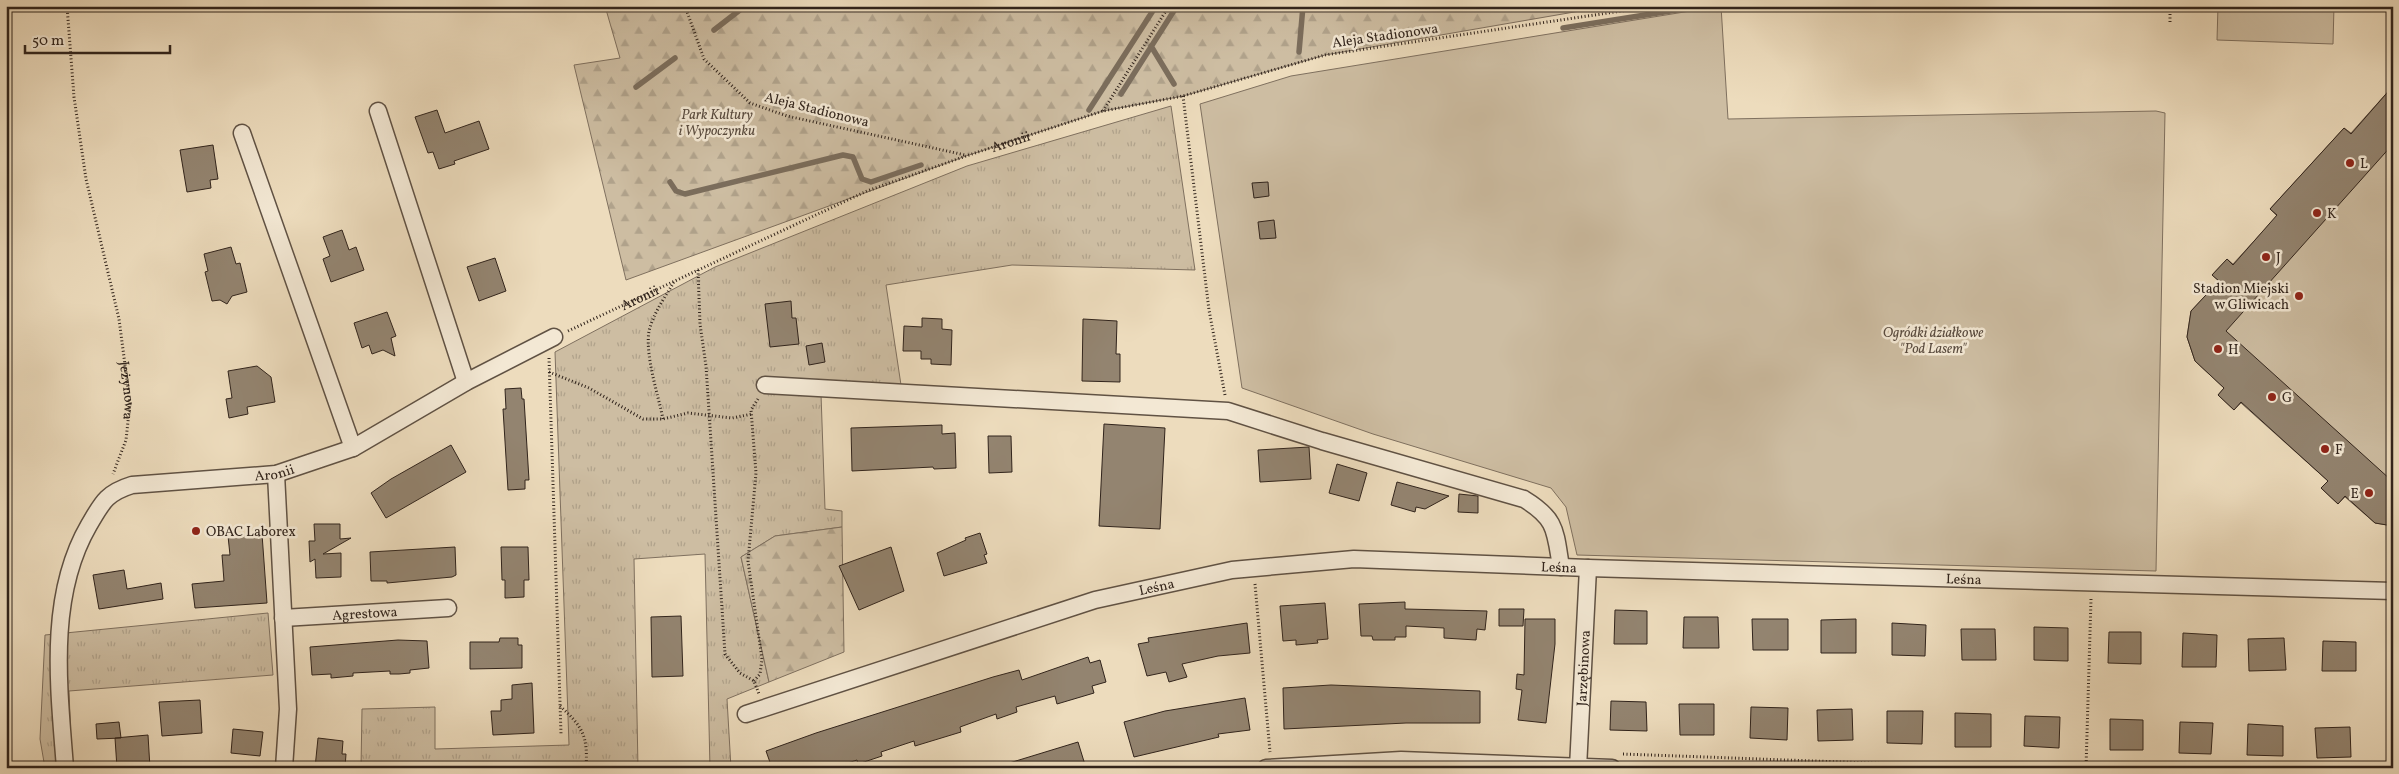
<svg xmlns="http://www.w3.org/2000/svg" width="2399" height="774" font-family="Vollkorn,serif">
<style>
.grass{fill:url(#grass-tufts);stroke:#7f705f}
.forest{fill:url(#forest-firs);stroke:#7f705f}
.garden{fill:#cdbda2;stroke:#7f705f}
.lines{fill:none;stroke-linecap:round;stroke-linejoin:round}
.stream{stroke:#7b6d5c;stroke-width:5.5}
.building{fill:#938470;stroke:#31241c}
.minor-casing{stroke:#605244;stroke-width:19}
.path{stroke:#31241c;stroke-width:3;stroke-dasharray:1 2.5;stroke-linecap:butt}
.minor{stroke:#f3e8d4;stroke-width:16}
.poi-dot{fill:#8f2418;stroke:#f3e8d4;stroke-width:2}
.labels{text-anchor:middle;stroke-width:5;stroke-linejoin:round;paint-order:stroke}
.street-label{font-size:14px;fill:#31241c;stroke:#f3e8d4}
.park-label{font-size:14px;font-style:italic;fill:#584a3e;stroke:#f3e8d4}
.poi-label{font-size:14px;fill:#31241c;stroke:#f3e8d4;text-anchor:start}
</style>
<defs>
<pattern id="grass-tufts" width="24" height="20" patternUnits="userSpaceOnUse" patternTransform="scale(1.25)"><rect width="24" height="20" fill="#cdbda2"/><path d="M3 7l-1-3M5 7V3M7 7l1-3M15 17l-1-3M17 17v-4M19 17l1-3" fill="none" stroke="#b0a28b"/></pattern>
<pattern id="forest-firs" width="22" height="20" patternUnits="userSpaceOnUse" patternTransform="scale(1.25)"><rect width="22" height="20" fill="#cdbda2"/><path d="M5 1l3.5 6h-7zM16 11l3.5 6h-7z" fill="#b0a28b"/></pattern>
</defs>
<rect width="100%" height="100%" fill="#eddcbd"/>
<filter id="stains"><feTurbulence type="fractalNoise" baseFrequency=".004" numOctaves="4"/><feColorMatrix values="0 0 0 0 .2 0 0 0 0 .09 0 0 0 0 .02 0 0 0 .5 -.17"/></filter>
<radialGradient id="worn" r=".72"><stop offset=".6" stop-color="#630" stop-opacity="0"/><stop offset="1" stop-color="#630" stop-opacity=".3"/></radialGradient>
<path class="grass" d="M1171 106 1195 270 1012 265 886 285 901 385 821 394 825 509 842 511V527L775 536 741 557 769 682 727 699 731 768H710L705 554 634 559 638 768H361L362 709 435 707V749L569 745 555 352 715 267 967 166Z
M268 613 273 675 69 691 72 768H45L40 739 45 635Z"/>
<path class="forest" d="M605 6H1609L1325 55 1183 96 1103 111 966 156 626 280 574 65 620 58Z
M842 527 844 652 769 682 741 557 775 536Z"/>
<path class="garden" d="M1721 6 1728 119 2156 111 2165 113 2156 571 1577 555 1566 507 1551 488 1373 434 1242 388 1200 104 1291 76Z
M2218 6H2334L2333 44 2217 40Z
M2393 86V526L2375 523 2345 497 2338 504 2321 488 2328 481 2241 403 2234 410 2218 395 2224 388 2195 361 2187 337 2191 311 2219 281 2212 275 2227 259 2233 264 2277 216 2270 209 2344 128 2351 133Z"/>
<g class="lines">
<path class="stream" d="M1563 28 1702 6
M714 30 745 6
M1151 46 1174 84
M1299 52 1303 6
M636 87 675 58
M1121 94 1177 6
M1089 110 1156 6
M670 182 676 191 685 194 843 155 853 157 862 179 871 182 921 165"/>
</g>
<path class="building" d="M2393 86V144L2226 331 2391 480 2393 526 2375 523 2345 496 2338 504 2321 488 2328 481 2285 442 2241 402 2234 410 2218 395 2224 388 2195 361 2187 337 2191 311 2219 281 2212 275 2227 259 2233 265 2277 215 2270 209 2344 128 2351 134Z
M437 110 445 133 479 121 489 149 454 161 455 164 439 169 433 152 428 153 415 117Z
M213 145 218 179 210 180 211 188 187 192 180 150Z
M1268 182 1269 196 1254 198 1252 183Z
M1274 220 1276 238 1260 239 1258 222Z
M342 230 349 250 356 247 364 270 331 282 323 259 330 256 323 237Z
M231 247 236 264 240 263 247 292 232 296 227 304 220 300 212 301 205 272 208 271 204 254Z
M495 258 506 291 479 301 467 267Z
M791 301 792 318H796L799 344 770 347 765 304Z
M387 312 396 336 391 338 395 356 383 350 372 354 369 345 362 348 354 323Z
M922 318 942 319V329L952 330 951 365 931 364V359H921V351H903L904 326 922 327Z
M1083 319 1117 321 1116 354H1120V382L1082 381Z
M822 343 825 362 809 365 806 346Z
M257 366 271 377 275 402 247 407 248 414 229 418 226 399 232 398 228 371Z
M521 388 522 399H524L529 480H525V489L508 490 503 409H506L505 389Z
M1104 424 1165 428 1160 529 1099 526Z
M942 425V434L955 433 956 468 934 469 933 467 852 471 851 428Z
M988 436H1011L1012 472 989 473Z
M451 445 466 472 386 518 371 493 391 479Z
M1309 447 1311 479 1260 482 1258 450Z
M1337 464 1367 473 1359 501 1329 493Z
M1397 482 1449 496 1425 509 1416 507 1415 512 1391 505Z
M1459 494 1478 496V513L1458 512Z
M314 524H340V539L351 538 323 554 341 553V577L316 578 315 559 310 562 309 541H315Z
M980 533 987 554 984 555 987 563 944 576 937 553 966 540 965 538Z
M262 534 267 603 195 608 192 584 224 581 222 555H230L228 536Z
M455 547 456 575 452 577 387 583V581H371L370 552Z
M501 547H528L529 580H524V597L505 598V580H502Z
M891 547 904 591 859 610 839 566Z
M124 570 127 589 161 583 163 599 99 609 93 575Z
M1405 602V609L1487 611 1485 630 1477 629 1476 640 1444 638V628L1406 626V637H1395V640H1373L1372 636H1361L1359 604Z
M1325 603 1328 639 1317 640 1318 643 1296 645V640L1283 641 1280 606Z
M1499 609H1524L1523 626H1499Z
M1615 610 1647 611V644H1614Z
M681 616 683 676 652 677 651 617Z
M1684 617H1718L1719 648H1683Z
M1525 619H1555V644L1546 723 1518 720 1522 690 1516 689 1517 674 1524 675Z
M1752 619H1788V650H1753Z
M1856 619V653H1821V620Z
M1247 623 1250 653 1218 656 1182 664 1187 677 1169 682 1166 672 1147 676 1138 644 1149 642 1148 638Z
M1892 623 1926 625 1925 656 1892 655Z
M2034 627 2068 628V661L2034 660Z
M1961 629H1995L1996 660H1962Z
M2109 632H2141V664L2108 663Z
M2183 633 2217 635 2216 667H2182Z
M500 638H518V645H522V668L470 669V642H499Z
M2284 638 2286 670 2249 671 2248 639Z
M398 640 427 641 429 668 410 670V673L399 674H390V671L353 673V676L331 678V674L312 675 310 647Z
M2323 641 2356 642V671H2322Z
M1088 657 1090 663 1100 660 1106 682 1092 686 1094 693 1057 704 1055 696 1016 707 1017 712 997 719 996 714 960 727 961 732 915 746 914 741 881 752 882 756 858 764 857 760 832 768H772L766 751 816 733 993 677 1019 670 1022 680Z
M532 683 534 733 493 735 491 711H501V700L512 699V685Z
M1331 685 1480 691V723H1406L1284 729 1283 688Z
M1245 698 1250 730 1218 734 1219 737 1134 757 1124 722 1165 711Z
M200 700 202 733 162 736 159 702Z
M1611 701 1646 702 1647 731 1610 730Z
M1679 704H1714V735H1680Z
M1751 707 1788 708 1787 740 1750 738Z
M1852 709 1853 740 1818 741 1817 710Z
M1887 711H1923L1922 744 1887 743Z
M1955 713 1991 714V747H1955Z
M2025 716 2060 717 2059 748 2024 746Z
M2110 719 2143 720V750H2110Z
M119 722 121 738 97 739 96 724Z
M2180 722 2213 723 2211 754 2179 753Z
M2248 724 2283 726V756L2247 755Z
M2350 727 2351 757 2317 758 2315 728Z
M233 729 263 732 260 756 231 753Z
M148 735 150 768H117L115 738Z
M318 738 343 741 342 754H346L345 768H315Z
M1078 742 1086 768H1006V764Z"/>
<g class="lines">
<g class="minor-casing">
<g id="minor">
<path d="M378 111 466 382"/>
<path d="M242 133 353 448"/>
<path d="M765 385 1228 411 1322 441 1524 499C1557 519 1555 531 1561 567"/>
<path d="M276 474 288 709 284 768"/>
<path id="s3" d="M283 618 448 608"/>
<path id="s4" d="M746 714 1095 600 1232 570 1354 559 1588 568 2393 591"/>
<path id="s5" d="M65 768C59 688 47 597 89 525 102 503 106 493 132 485L276 474 353 448 466 382 554 337"/>
<path d="M1266 768 1401 760 1612 768"/>
<path id="s6" d="M1578 768 1588 568"/>
</g>
</g>
<g class="path">
<path id="s1" d="M67 6 74 97 86 179 119 319 130 403 126 440 113 474"/>
<path d="M685 6 704 59 750 103 787 116 965 155"/>
<path d="M2170 22V6"/>
<path d="M1183 96 1209 310 1225 395"/>
<path d="M1103 111 1169 6"/>
<path d="M698 270 700 324 706 366 725 654 740 673 754 681 759 694"/>
<path id="s2" d="M568 331 867 191 966 156 1103 111 1183 96 1325 55 1655 6"/>
<path d="M549 358 561 734"/>
<path d="M549 372 589 388 643 419H663L688 413 732 418 752 414"/>
<path d="M663 419C658 394 645 356 649 331 653 314 665 297 674 282"/>
<path d="M1255 584 1270 752"/>
<path d="M754 681 760 674 762 659 748 561 756 473 751 410 758 399"/>
<path d="M560 706C583 727 588 736 586 768"/>
<path d="M1623 754 2005 768"/>
<path d="M2086 768 2091 599"/>
</g>
<use href="#minor" class="minor"/>
</g>
<g class="poi-dot">
<circle cx="2350" cy="163" r="5"/>
<circle cx="2317" cy="213" r="5"/>
<circle cx="2266" cy="257" r="5"/>
<circle cx="2299" cy="296" r="5"/>
<circle cx="2218" cy="349" r="5"/>
<circle cx="2272" cy="397" r="5"/>
<circle cx="2325" cy="449" r="5"/>
<circle cx="2369" cy="493" r="5"/>
<circle cx="196" cy="531" r="5"/>
</g>
<g class="labels">
<g class="street-label">
<text transform="translate(1385 35) rotate(-8)" y="5">Aleja Stadionowa</text>
<text transform="translate(817 109) rotate(14)" y="5">Aleja Stadionowa</text>
<text dy="5" stroke="none"><textPath href="#s2" startOffset="482">Aronii</textPath></text>
<text dy="5" stroke="none"><textPath href="#s2" startOffset="79">Aronii</textPath></text>
<text dy="5" stroke="none"><textPath href="#s1" startOffset="390">Jeżynowa</textPath></text>
<text dy="5" stroke="none"><textPath href="#s5" startOffset="452">Aronii</textPath></text>
<text dy="5" stroke="none"><textPath href="#s4" startOffset="835">Leśna</textPath></text>
<text dy="5" stroke="none"><textPath href="#s4" startOffset="1240">Leśna</textPath></text>
<text dy="5" stroke="none"><textPath href="#s4" startOffset="430">Leśna</textPath></text>
<text dy="5" stroke="none"><textPath href="#s3" startOffset="82">Agrestowa</textPath></text>
<text dy="5" stroke="none"><textPath href="#s6" startOffset="100">Jarzębinowa</textPath></text>
</g>
<g class="park-label">
<text x="717" y="119">Park Kultury<tspan x="717" dy="16">i Wypoczynku</tspan></text>
<text x="1933" y="337">Ogródki działkowe<tspan x="1933" dy="16">"Pod Lasem"</tspan></text>
</g>
<g class="poi-label">
<text x="2360" y="168">L</text>
<text x="2327" y="218">K</text>
<text x="2276" y="262">J</text>
<text x="2289" y="293" text-anchor="end">Stadion Miejski<tspan x="2289" dy="16">w Gliwicach</tspan></text>
<text x="2228" y="354">H</text>
<text x="2282" y="402">G</text>
<text x="2335" y="454">F</text>
<text x="2359" y="498" text-anchor="end">E</text>
<text x="206" y="536">OBAC Laborex</text>
</g>
</g>
<rect width="2399" height="774" fill="none" stroke="#eddcbd" stroke-width="25"/>
<rect x="8" y="8" width="2384" height="759" fill="none" stroke="#31241c" stroke-width="2.5"/>
<rect x="12" y="12" width="2374" height="749" fill="none" stroke="#31241c"/>
<path d="M25 45v8h145v-8" fill="none" stroke="#31241c" stroke-width="2.5"/>
<text x="32" y="45" font-size="15" fill="#31241c" stroke="#f3e8d4" stroke-width="4" paint-order="stroke">50 m</text>
<rect width="100%" height="100%" filter="url(#stains)"/>
<rect width="100%" height="100%" fill="url(#worn)"/>
</svg>
